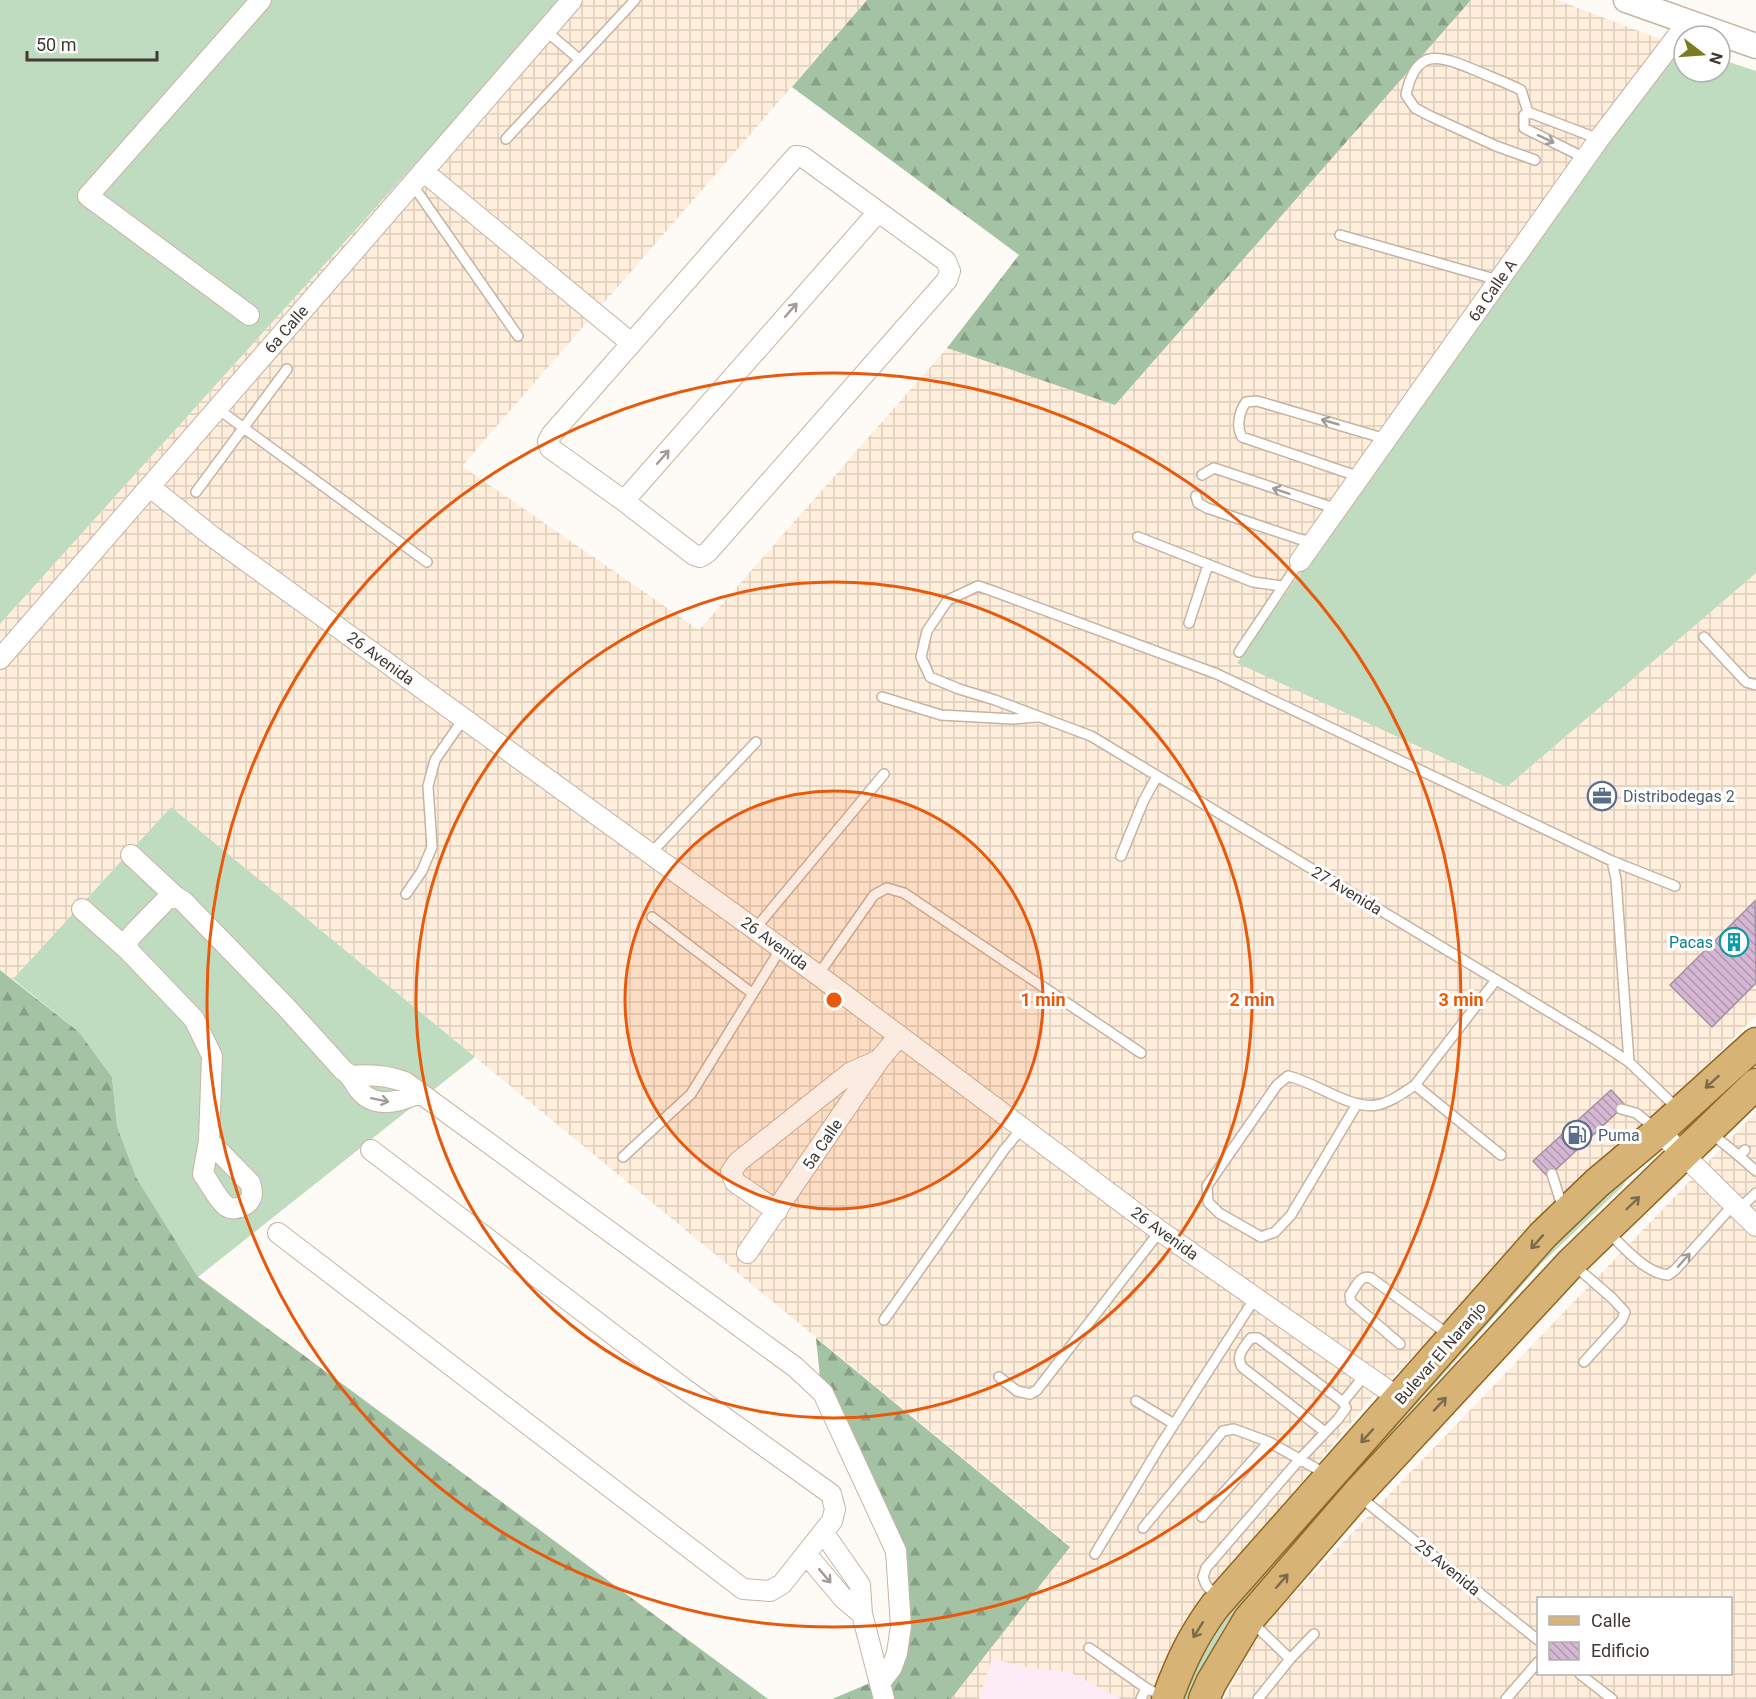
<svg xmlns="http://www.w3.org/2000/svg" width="1756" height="1699" font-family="Roboto,sans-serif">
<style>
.industrial{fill:url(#industrial-grid);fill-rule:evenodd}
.education{fill:#fdebf5}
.grass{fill:#c0dcc0}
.forest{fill:url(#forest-firs)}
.building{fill:url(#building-back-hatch);stroke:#a290a1;stroke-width:1.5}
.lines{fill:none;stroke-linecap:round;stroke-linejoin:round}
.service-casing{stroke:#c6b4a2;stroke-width:12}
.minor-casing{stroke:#c6b4a2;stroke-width:22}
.tertiary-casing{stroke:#c6b4a2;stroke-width:27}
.primary-casing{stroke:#926723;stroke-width:33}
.service{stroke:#fff;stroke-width:9}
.minor{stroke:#fff;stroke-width:20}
.tertiary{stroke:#fff;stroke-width:24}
.primary{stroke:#d8b376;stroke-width:30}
.oneway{stroke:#a09c98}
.oneway2{stroke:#7d6a4d}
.ring{fill:none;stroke:#e8590c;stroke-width:3}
.labels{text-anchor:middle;stroke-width:6;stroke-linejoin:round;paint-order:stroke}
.street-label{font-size:16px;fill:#413932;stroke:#fff}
.service-label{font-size:16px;fill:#4e5e75;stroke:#fff;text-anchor:start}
.culture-label{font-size:16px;fill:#0d838f;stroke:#fff;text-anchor:end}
.centre{fill:#e8590c;stroke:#fff;stroke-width:3}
.ring-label{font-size:18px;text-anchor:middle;font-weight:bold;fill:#e8590c;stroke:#fff;stroke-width:6;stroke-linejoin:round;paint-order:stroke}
</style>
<defs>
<pattern id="industrial-grid" width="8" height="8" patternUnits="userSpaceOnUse" patternTransform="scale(1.5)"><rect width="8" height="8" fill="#ffeedc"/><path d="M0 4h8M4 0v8" fill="none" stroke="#dccdbd"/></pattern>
<pattern id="forest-firs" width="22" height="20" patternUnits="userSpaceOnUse" patternTransform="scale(1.5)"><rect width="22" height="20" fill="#a4c2a4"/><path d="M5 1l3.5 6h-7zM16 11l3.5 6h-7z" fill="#879f86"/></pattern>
<pattern id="building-back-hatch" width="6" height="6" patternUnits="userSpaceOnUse" patternTransform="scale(1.5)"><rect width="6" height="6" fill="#d6b7d3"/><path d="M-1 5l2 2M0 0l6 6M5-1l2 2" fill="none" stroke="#af96ac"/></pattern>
</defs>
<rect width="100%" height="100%" fill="#fefaf6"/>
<path class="industrial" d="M563 0H867L462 466 699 630 947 348 1115 405 1471 0H1557L1673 44 1507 787 1756 573V1016L1374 1395 1210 1593 1153 1699H951L1070 1546 171 807 13 979 0 970V624Z
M1756 1112V1699H1224L1262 1627ZM1538 1598H1730V1674H1538Z"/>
<path class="education" d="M992 1658 1030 1668 1070 1672 1121 1699H979Z"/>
<path class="grass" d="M0 0H563L0 624Z
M1673 44 1684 47V72H1720V59L1756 71V573L1507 787 1237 663Z
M171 807 475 1057 198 1277 136 1177 117 1126 112 1077 79 1032 13 979Z
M1623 1177 1626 1181 1622 1187 1542 1263 1269 1571 1227 1623 1203 1665 1189 1699H1178L1205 1640 1535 1260Z"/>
<path class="forest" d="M867 0H1471L1115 405 947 348 1019 255 792 87Z
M0 970 79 1032 112 1077 117 1126 136 1177 198 1277 768 1699H0Z
M816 1338 1070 1547 951 1699H832L894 1673 908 1564 877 1496 821 1387Z"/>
<path class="building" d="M1755 901 1756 983 1712 1027 1670 985Z
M1611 1090 1625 1105 1548 1177 1533 1161Z"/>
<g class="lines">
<g class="service-casing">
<path id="service" d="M546 31 579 59
M1528 112 1521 90C1507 83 1491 77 1477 71 1441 56 1416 45 1406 95L1415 108 1430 116 1496 146 1535 160
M1528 112 1524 115V128L1585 158
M1528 112 1599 139
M506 139 635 0
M412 184 518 336
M1340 235 1498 280
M218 409 427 562
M1202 475 1214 468 1337 509
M1360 477 1242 437C1236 427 1239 412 1246 402L1257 401 1386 439
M196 492 287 369
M1196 496 1198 503 1207 508 1299 539 1314 542
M1138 537 1253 582 1282 586
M1189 623 1208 565
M1704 637 1746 682 1756 685
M1239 652 1300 561
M882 697 941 715 1013 719 1036 717
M651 853 756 742
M1121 856 1143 802 1157 776
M1612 861 1616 879 1629 1062
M1675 886 1612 861 1217 674 990 590 978 586 948 600 927 631 921 657 930 677 959 689 995 700 1091 736 1596 1040 1629 1062 1678 1109
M406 894 422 871 432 847 428 786 435 760 464 718
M652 917 753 994
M755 929 884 774
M818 975 874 895 887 888 904 893 1141 1053
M1415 1085 1501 1155
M1357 1104 1291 1215 1275 1232 1261 1237 1219 1213 1208 1202 1207 1186 1277 1085 1288 1076C1315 1082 1351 1110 1377 1105 1391 1102 1403 1093 1415 1085L1496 980
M1621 1109 1636 1113 1655 1128
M1711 1133 1739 1156 1745 1150
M1739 1156 1756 1171
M623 1157 691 1094 781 948
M1552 1174 1563 1209
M1739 1209 1756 1193
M1609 1233C1625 1248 1645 1273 1668 1275L1675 1270 1734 1204
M1575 1266 1612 1298 1625 1312 1622 1320 1584 1362
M884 1320 1004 1150 1022 1128
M1400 1344 1351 1302 1350 1295C1356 1287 1360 1274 1371 1278L1449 1335
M999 1377 1017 1391 1030 1394 1037 1390 1160 1231
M1136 1401 1174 1424
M1343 1402 1365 1375
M1360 1497 1538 1640
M1202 1517 1269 1442
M1143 1528 1223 1431 1234 1429 1269 1442 1326 1474
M1095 1554 1160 1446 1255 1298
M1218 1598 1206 1585 1203 1577 1206 1568 1299 1460 1338 1419 1346 1408 1343 1402 1258 1338H1251C1244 1347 1235 1356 1242 1367L1325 1432
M1253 1623 1290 1659
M1089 1648 1146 1688
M1580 1674 1612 1699
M1141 1699 1146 1688 1152 1691
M1258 1699 1290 1659 1314 1634
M1506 1699 1538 1662"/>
</g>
<g class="minor-casing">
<path id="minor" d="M796 156 803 157 946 261 950 271 947 280 708 552 700 557 694 555 624 501 550 448 548 441 552 434Z
M423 171 631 343
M249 315 88 196 261 0
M150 487 213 537 818 975 1160 1231 1400 1399
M624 501 878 212
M1300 561 1599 139 1688 22
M0 659 572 0
M131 855 175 896
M82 909 128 950
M351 1076C371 1074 387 1075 405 1082L795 1367 823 1393 896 1551 901 1626 897 1653 892 1667 880 1683
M1659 1131 1756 1226
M209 1141 250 1183C251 1186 252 1189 252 1193 252 1204 236 1213 226 1206 217 1199 210 1183 203 1174L209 1141 212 1056 194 1019 128 950V940L134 933 167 899 175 896 183 901 286 1007 343 1070C354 1077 353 1084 361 1092 377 1109 402 1101 419 1093
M777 1211 735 1182 731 1172 738 1162 850 1073 879 1060
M278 1233 743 1589 770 1591 782 1584 832 1521 835 1509 831 1494 682 1387 371 1150
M747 1253 879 1060 899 1036
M823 1532 860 1585 862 1614 884 1699
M806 1554 844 1599 862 1614"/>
</g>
<g class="tertiary-casing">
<path id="tertiary" d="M1626 0 1756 46"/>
</g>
<g class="primary-casing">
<path id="primary" d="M1167 1699C1180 1664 1192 1637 1215 1606L1543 1235 1597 1183 1659 1131 1756 1043
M1204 1699 1211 1683 1249 1619 1357 1494 1572 1262 1756 1084"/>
</g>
<use href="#service" class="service"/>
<use href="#minor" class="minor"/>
<use href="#tertiary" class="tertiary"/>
<use href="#primary" class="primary"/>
</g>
<defs><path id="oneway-shaft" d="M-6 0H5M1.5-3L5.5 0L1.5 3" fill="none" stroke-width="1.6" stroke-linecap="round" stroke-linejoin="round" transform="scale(1.5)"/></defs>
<g class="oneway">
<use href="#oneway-shaft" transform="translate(1546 139) rotate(25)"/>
<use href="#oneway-shaft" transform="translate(791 310) rotate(-49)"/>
<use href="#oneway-shaft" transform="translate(1330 422) rotate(-164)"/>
<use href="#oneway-shaft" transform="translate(663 457) rotate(-49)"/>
<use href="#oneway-shaft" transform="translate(1281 491) rotate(-161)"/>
<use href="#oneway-shaft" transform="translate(380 1100) rotate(12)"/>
<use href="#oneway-shaft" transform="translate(1684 1260) rotate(-48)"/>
<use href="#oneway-shaft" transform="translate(825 1576) rotate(50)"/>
</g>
<g class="oneway2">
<use href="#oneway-shaft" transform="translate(1712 1082) rotate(138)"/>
<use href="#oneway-shaft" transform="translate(1633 1203) rotate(-44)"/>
<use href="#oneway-shaft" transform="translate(1537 1242) rotate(132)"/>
<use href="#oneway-shaft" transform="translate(1440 1404) rotate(-47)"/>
<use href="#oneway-shaft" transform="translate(1367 1436) rotate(132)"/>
<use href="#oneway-shaft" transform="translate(1282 1581) rotate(-49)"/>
<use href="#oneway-shaft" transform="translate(1198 1630) rotate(122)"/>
</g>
<circle cx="834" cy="1000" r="209" fill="#e8590c" fill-opacity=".12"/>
<g class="ring">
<circle cx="834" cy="1000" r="209"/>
<circle cx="834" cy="1000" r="418"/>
<circle cx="834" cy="1000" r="627"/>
</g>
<defs>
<g id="office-ring" transform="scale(1.5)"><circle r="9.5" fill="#fff" stroke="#5c6f8a" stroke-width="1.5"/><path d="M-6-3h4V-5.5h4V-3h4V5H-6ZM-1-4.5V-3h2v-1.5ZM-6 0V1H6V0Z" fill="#5c6f8a"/></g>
<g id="building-ring" transform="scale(1.5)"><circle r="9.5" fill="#fff" stroke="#0f9aa8" stroke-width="1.5"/><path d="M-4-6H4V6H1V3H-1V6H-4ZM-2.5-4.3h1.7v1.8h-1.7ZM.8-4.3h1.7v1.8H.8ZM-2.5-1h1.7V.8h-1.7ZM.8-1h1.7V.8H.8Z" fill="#0f9aa8"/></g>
<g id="fuel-ring" transform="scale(1.5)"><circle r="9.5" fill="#fff" stroke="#5c6f8a" stroke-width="1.5"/><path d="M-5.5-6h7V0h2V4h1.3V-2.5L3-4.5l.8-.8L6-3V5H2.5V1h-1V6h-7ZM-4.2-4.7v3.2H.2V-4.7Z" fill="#5c6f8a"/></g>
</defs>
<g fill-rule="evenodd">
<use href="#office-ring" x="1602" y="796"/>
<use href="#building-ring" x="1734" y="942"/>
<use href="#fuel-ring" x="1577" y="1135"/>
</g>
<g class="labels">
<g class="street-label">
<text transform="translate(1492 290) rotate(-55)" y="6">6a Calle A</text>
<text transform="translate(286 329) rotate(-49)" y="6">6a Calle</text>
<text transform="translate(381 658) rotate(36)" y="6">26 Avenida</text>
<text transform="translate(1347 890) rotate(31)" y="6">27 Avenida</text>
<text transform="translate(775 943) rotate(36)" y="6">26 Avenida</text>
<text transform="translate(822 1144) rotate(-56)" y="6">5a Calle</text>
<text transform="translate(1165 1233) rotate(36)" y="6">26 Avenida</text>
<text transform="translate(1440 1353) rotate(-49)" y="6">Bulevar El Naranjo</text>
<text transform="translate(1448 1567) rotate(39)" y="6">25 Avenida</text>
</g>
<g class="service-label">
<text x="1623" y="802">Distribodegas 2</text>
<text x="1598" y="1141">Puma</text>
</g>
<g class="culture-label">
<text x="1713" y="948">Pacas</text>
</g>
</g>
<circle cx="834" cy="1000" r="9" class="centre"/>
<g class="ring-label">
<text x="1043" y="1006">1 min</text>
<text x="1252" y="1006">2 min</text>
<text x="1461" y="1006">3 min</text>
</g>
<rect x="1537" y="1597" width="195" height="78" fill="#ffffff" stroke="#b3b0ad" stroke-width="1.5"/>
<rect x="1549" y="1616" width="30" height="9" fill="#d8b376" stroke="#b3b0ad" stroke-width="1.5"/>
<text x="1591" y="1627" font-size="18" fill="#413932">Calle</text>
<rect x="1549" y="1642" width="30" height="18" fill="url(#building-back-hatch)" stroke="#b3b0ad" stroke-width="1.5"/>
<text x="1591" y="1657" font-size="18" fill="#413932">Edificio</text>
<g transform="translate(1702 54) rotate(107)"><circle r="28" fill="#ffffff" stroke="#b3b0ad" stroke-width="1.5"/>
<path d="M0-4.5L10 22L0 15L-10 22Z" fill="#7d7b22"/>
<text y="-9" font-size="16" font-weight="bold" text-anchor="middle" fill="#413932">N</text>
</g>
<path d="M27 51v9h130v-9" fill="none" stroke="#413932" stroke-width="3"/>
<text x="36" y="51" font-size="18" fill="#413932" stroke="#ffffff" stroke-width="4.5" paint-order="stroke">50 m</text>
</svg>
